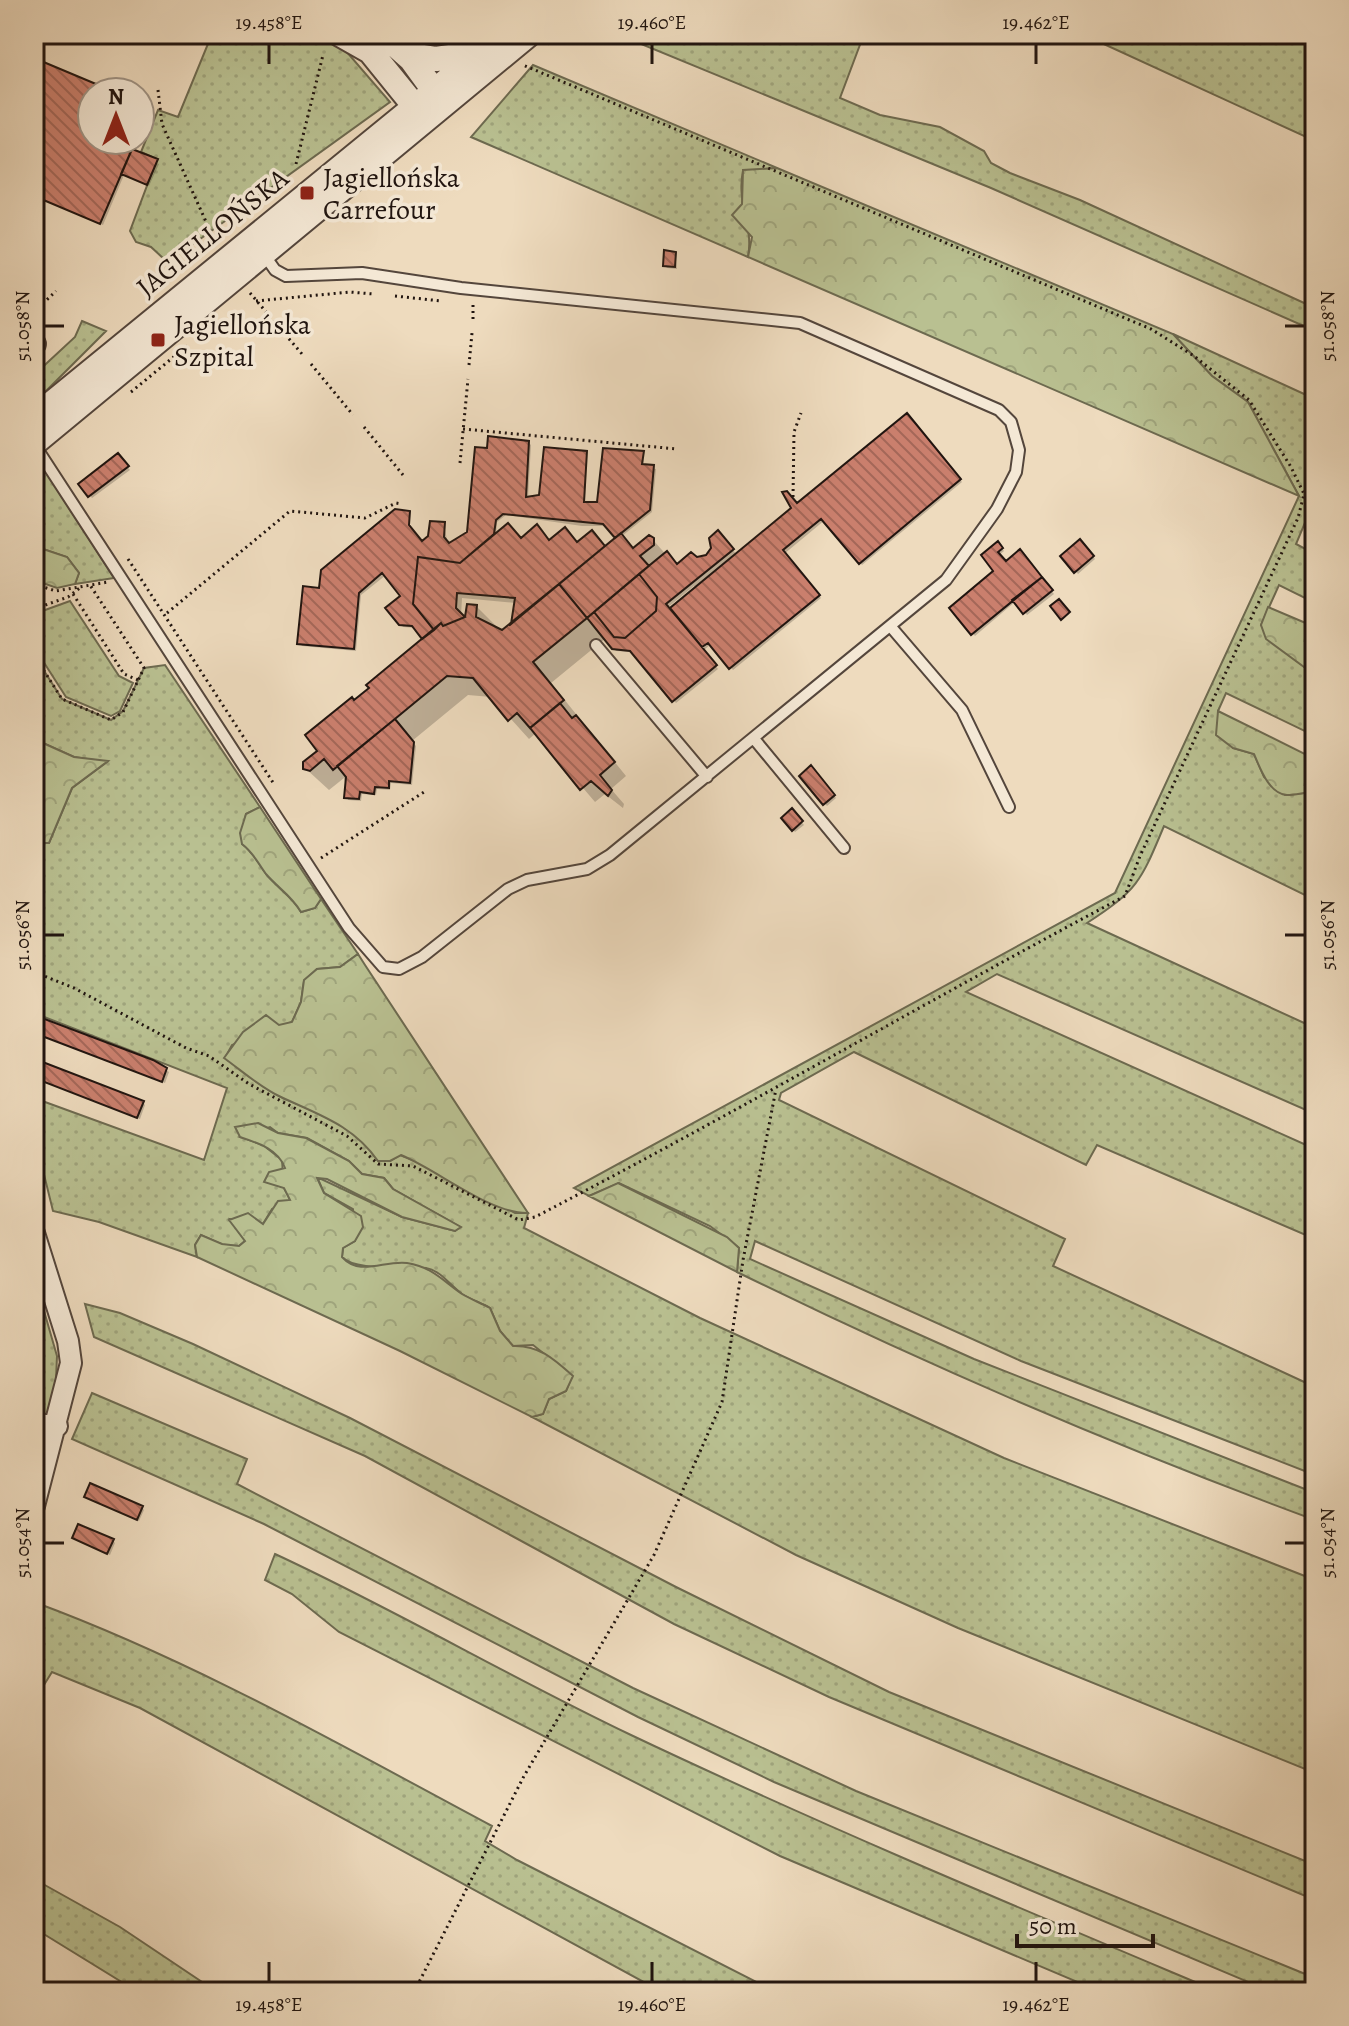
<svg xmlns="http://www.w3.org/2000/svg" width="1349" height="2026" font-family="Alegreya,serif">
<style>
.grass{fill:url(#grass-dots);stroke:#6d6a50;stroke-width:2}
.forest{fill:url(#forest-crowns);stroke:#6d6a50;stroke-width:2}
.shadow{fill:#0003;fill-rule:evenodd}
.building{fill:url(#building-back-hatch);stroke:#211510;stroke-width:2}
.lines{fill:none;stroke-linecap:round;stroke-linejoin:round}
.service-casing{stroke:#54463c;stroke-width:14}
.minor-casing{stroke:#54463c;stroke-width:24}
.tertiary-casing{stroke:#54463c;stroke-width:28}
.path{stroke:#211510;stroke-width:3;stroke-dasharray:2 4;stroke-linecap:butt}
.service{stroke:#f4e8d5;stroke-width:10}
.minor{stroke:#f4e8d5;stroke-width:20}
.tertiary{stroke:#f4e8d5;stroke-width:24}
.ticks{fill:none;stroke:#211510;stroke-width:3}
.poi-dot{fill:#8f2418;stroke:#f4e8d5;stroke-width:3}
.labels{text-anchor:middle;stroke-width:7;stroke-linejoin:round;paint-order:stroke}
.poi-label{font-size:28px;fill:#211510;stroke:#f4e8d5;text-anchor:start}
.street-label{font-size:28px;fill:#211510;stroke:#f4e8d5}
.neatline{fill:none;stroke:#211510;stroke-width:3}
.ticks-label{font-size:20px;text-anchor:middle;fill:#211510}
</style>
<defs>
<pattern id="grass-dots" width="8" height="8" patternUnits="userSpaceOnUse" patternTransform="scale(2)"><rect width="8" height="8" fill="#b9c091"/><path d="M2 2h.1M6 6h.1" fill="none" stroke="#9fa47c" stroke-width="1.8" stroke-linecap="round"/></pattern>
<pattern id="forest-crowns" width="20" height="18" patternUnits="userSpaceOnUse" patternTransform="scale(2)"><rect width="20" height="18" fill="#b9c091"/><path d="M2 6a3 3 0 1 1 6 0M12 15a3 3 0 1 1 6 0" fill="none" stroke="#9fa47c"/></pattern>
<pattern id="building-back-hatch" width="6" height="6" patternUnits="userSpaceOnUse" patternTransform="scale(2)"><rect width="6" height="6" fill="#ca7f6d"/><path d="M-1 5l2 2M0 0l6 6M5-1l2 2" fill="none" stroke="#a46758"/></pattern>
</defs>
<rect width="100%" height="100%" fill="#eedbbe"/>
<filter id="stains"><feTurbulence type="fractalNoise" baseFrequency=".0025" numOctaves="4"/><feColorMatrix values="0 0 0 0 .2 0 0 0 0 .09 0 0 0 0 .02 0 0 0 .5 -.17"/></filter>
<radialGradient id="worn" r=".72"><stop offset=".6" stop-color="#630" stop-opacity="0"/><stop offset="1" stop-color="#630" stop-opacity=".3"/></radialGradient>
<path class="grass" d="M212 34H320L346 51 390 102 182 252 164 259 151 247 136 242 130 231 157 159 141 152 158 110 178 117Z
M617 34H864L840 98 880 115 940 127 984 151 991 163 1010 173 1080 200 1315 308V331L991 188Z
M1082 34H1305L1315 39V141Z
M533 65 777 168 743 171C736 203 754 225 748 257L471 137Z
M82 321 106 331 34 403V375L75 337Z
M1173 334 1315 399V516L1309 513 1296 544 1315 554V603L1279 585 1261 625 1285 652 1315 675V736L1226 693 1218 711 1233 748 1254 754 1264 777 1285 795 1315 792V900L1164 826C1141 881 1138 890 1087 923L1315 1028V1114L997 974 966 992 1315 1149V1239L1097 1145 1086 1165 854 1052 781 1093 779 1100 1065 1239 1053 1266 1315 1387V1475L1021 1361 755 1241 750 1259 974 1359 1315 1493V1520C1117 1447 926 1365 737 1272L739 1248 710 1226 619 1183 589 1196 574 1188 1115 893 1299 496 1248 402 1212 376Z
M42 466 114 578 75 584 79 573 67 557 34 546V472Z
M70 601 119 676 133 683 120 711 111 716 66 697 34 647V614Z
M34 655 62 699 111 720 123 711 144 668 165 665 260 807 246 814 242 844C254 853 257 862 266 874 277 888 292 896 301 912L315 908 321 899 358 954 340 967 317 969 304 981 301 1002 292 1022 232 1045 225 1058C243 1071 262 1088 281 1097 320 1114 353 1125 378 1161H390L400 1155 428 1166 515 1213H528L524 1228 700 1318 1004 1458 1315 1580V1773L958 1628 796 1555 532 1417 543 1414 549 1399 566 1391 572 1376 533 1345 513 1346 500 1331 490 1308C481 1303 470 1299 462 1294 451 1286 440 1270 426 1268 403 1265 356 1272 342 1257L343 1248 355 1241 353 1209 324 1193 317 1177 402 1217 455 1231 460 1227 393 1189 384 1178 362 1174 349 1161 307 1138 278 1133 270 1127 240 1137 263 1145 282 1160 284 1188 291 1201 272 1209 263 1224 230 1219 245 1241 239 1246 223 1245 201 1235 195 1245 197 1257 99 1222 53 1211 34 1134V1098L204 1160 227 1088 34 1013V843H49L72 788 107 762 74 757 34 739Z
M34 1276 57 1356 55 1402 34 1466Z
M85 1304 120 1313 193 1344 350 1418 676 1587 889 1692 1315 1865V1900L829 1697 674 1624 365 1456 94 1337Z
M92 1393 247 1459 237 1484 633 1688 856 1791 1315 1978V1992H1272L774 1782 638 1717 264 1524 72 1439Z
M275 1554C396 1610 511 1678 631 1735 825 1827 1022 1909 1219 1992H1101L780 1856 339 1632 292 1594 265 1580Z
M34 1602C194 1661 342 1746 492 1826L485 1841 517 1860 776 1992H662L140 1708 52 1672 34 1701Z
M34 1879 120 1927 217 1992H138L34 1928Z"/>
<path class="forest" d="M777 168 1173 334 1212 376 1248 402 1299 496 748 257 752 237 732 215 742 204 743 170Z
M34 546 67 557 79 573 75 584 57 588 34 580Z
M1268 607 1315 627V675L1266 639 1261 625Z
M1218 711 1315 759V792C1306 792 1296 795 1287 795 1269 794 1260 768 1254 754L1233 748 1216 735Z
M34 739 74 757 108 761 72 788 49 843H34Z
M260 807 321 899 315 908 301 912C292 896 278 888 266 874 257 862 254 853 242 844L240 833 246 814Z
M358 954 365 965 528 1213C490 1214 438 1170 401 1155L390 1161H378C353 1125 319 1115 281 1097 261 1088 242 1071 224 1058L243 1032 266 1015 279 1025 292 1022 301 1002 304 980 317 969 340 967Z
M258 1123 278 1133 306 1138 349 1161 362 1174 384 1178 393 1189 461 1227 455 1231 402 1217 327 1179 317 1178 324 1193 361 1216 363 1227 355 1241 343 1248 342 1257C360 1277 384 1260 407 1263 432 1267 442 1280 462 1294 470 1299 481 1303 490 1308L500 1331 513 1346C539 1345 554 1359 573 1376L566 1391 549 1399 543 1414 532 1417 400 1351 197 1257 195 1245 201 1235 222 1244 239 1246 245 1241 229 1220 248 1213 263 1224 278 1201 290 1200 284 1188 264 1182 269 1172 285 1168C278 1149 258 1143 240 1137L235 1127Z
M618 1183 727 1237 739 1248 737 1272 589 1196Z"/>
<path class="shadow" d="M34 60 110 92H92V140H139L134 152 159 164 149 186 124 175 103 225 34 196Z
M140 105 151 111 140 138Z
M675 254 677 269 667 268 665 265Z
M907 416 962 482 862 565 825 520 784 554 821 598 733 670 711 644 703 651 718 669 676 703 634 652 616 651 606 638 551 683 626 776 611 789 624 804 623 808 605 794 595 802 536 733 529 739 491 697 468 695 412 741 416 746 412 785 391 783 390 790 377 789 376 795 362 794 361 801 348 800 344 778 329 790 305 768 355 702 425 639 416 628 403 627 388 609 403 596 386 575 361 595 356 651 302 646 300 643 321 590 409 513 410 530 422 543 444 524 448 545 469 533 489 450 528 442 531 445 528 498 541 497 586 453 585 504H599L643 453 644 466 656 469 652 512 622 536 635 549 654 541 677 567 691 555 705 558 713 549 718 532 737 555ZM506 515 582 526H607L618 538 606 548 598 539 578 545 496 536 497 522ZM694 586 696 589 670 611 667 608ZM462 598 516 603 513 625 503 633 477 607 466 621 461 616Z
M118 456 130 470 92 498 81 484Z
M1080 542 1095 559 1078 574 1063 556Z
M997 543 1004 551 999 555 1006 563 1020 552 1054 594 1027 615 1016 601 975 636 952 608 996 571Z
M811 768 836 798 827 806 801 776Z
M792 811 804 825 795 832 784 819Z
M34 1017 166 1070 169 1072 165 1083 34 1033Z
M38 1079 143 1103 145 1105 140 1119Z
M86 1497 142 1508 144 1510 139 1521Z
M74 1538 113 1541 115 1543 110 1555Z"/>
<path class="building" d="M34 58 115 92H92V140H136L100 224 34 196Z
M132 149 158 159 147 185 121 174Z
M664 250 676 252 675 267 663 266Z
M907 413 961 479 859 564 821 519 783 550 820 595 729 669 708 643 702 647 670 608 791 508 782 492 787 491 797 503Z
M488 436 529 441 526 497 539 495 544 447 587 451 584 502H597L603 448 644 451 642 464 654 465 650 510 615 538 603 524 503 514 496 520 494 534 460 563 418 557 413 604 434 630 422 639 412 626 399 625 385 608 400 596 382 573 359 593 354 649 297 644 303 586 319 588 321 570 395 509 410 511 409 525 422 541 428 536 430 521 445 522 444 537 449 543 467 532 475 447 487 448Z
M118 453 129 466 88 497 78 484Z
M508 523 521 538 537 524 549 540 565 527 577 542 592 530 605 546 511 624 515 598 457 593 456 608 465 617 443 626 441 623 434 630 413 604 418 557 460 563Z
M718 530 734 549 666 604 717 665 672 702 630 651 612 649 587 618 594 612 614 637 625 638 656 611 657 597 639 574 667 551 677 564 691 552 697 557 706 555 711 548 709 538Z
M621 533 633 548 649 535 654 538V545L640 556 649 566 587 618 559 584Z
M1080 539 1094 556 1074 573 1060 556Z
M998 541 1003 548 998 552 1006 561 1020 549 1042 577 971 635 949 608 993 571 981 555Z
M639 574 657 597 656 611 625 638 614 637 594 612Z
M1042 577 1053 590 1023 614 1012 600Z
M559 584 587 618 533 662 564 700 530 728 517 713 508 721 473 678 447 676 333 770 324 759 310 771 303 769V762L317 751 305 735 352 697 354 700 369 688 366 685 441 623 443 626 465 617 467 604 477 605 476 617 502 630Z
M1059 599 1070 612 1061 620 1050 606Z
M560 703 572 718 576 715 615 762 600 775 612 790 608 796 591 781 580 790 530 728Z
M395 719 414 742 410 783 389 781V788L375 787 374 794 360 792 359 799 344 798 346 777 337 766Z
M811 765 835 795 823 805 799 776Z
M792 808 803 821 792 831 781 818Z
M34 1015 153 1060 167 1068 162 1082 34 1033Z
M40 1061 144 1101 137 1118 34 1078Z
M90 1483 143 1506 137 1520 84 1497Z
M78 1524 114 1539 107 1554 72 1538Z"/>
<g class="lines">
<g class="service-casing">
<path id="service" d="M34 444 349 928 383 967 399 969 422 957 508 889 527 880 587 869 610 855 946 580 997 509 1016 472 1019 450 1011 422 999 410 800 323 461 288 362 273 286 276 275 270 263 253
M891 627 962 710 1009 807
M596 645 707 777
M755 740 844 848"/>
</g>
<g class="minor-casing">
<path id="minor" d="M34 345 35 344
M34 1233 68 1341 71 1363 34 1506
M34 1424 57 1426"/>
</g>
<g class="tertiary-casing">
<path id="tertiary" d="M340 34 370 51 425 119
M383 34 411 59 443 103
M406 54 436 59 478 53
M34 418 504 34
M34 443 529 34"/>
</g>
<path class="path" d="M548 44 561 34
M158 90 162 124 212 235
M296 164 323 55
M250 293 302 354
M395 296 441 301
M256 301 350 292 373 294
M34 312 56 291
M473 319V303
M311 364 353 415
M469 365 472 333
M131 392 187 346
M364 427 403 475
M463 429 677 449
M460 463 468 379
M793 497 794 432 801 413
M128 559 274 784
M34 584 56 591 108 582
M73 594 124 674 138 680
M34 609 68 597 81 587
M167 613 290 511 365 518 396 503 402 504
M34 655 62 699 111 720 123 712 144 668 90 585
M321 858 424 792
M34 972 74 988 186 1048 209 1056 249 1084 347 1136 378 1164 413 1166 519 1220 535 1217C734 1114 927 1001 1125 896L1140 856 1298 518 1304 494 1291 467 1249 400 1194 356 1151 329 523 65
M34 1322 40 1353 37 1405
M414 1992 524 1776 654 1555 722 1402 743 1260 776 1089"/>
<use href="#service" class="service"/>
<use href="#minor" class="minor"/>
<use href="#tertiary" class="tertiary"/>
</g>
<path class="ticks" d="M269 44V64M652 44V64M1036 44V64M44 326H64M1285 326H1305M44 935H64M1285 935H1305M44 1543H64M1285 1543H1305M269 1962V1982M652 1962V1982M1036 1962V1982"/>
<g class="poi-dot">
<rect x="299" y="185" width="16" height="16" rx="4"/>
<rect x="150" y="332" width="16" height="16" rx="4"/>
</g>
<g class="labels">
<g class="poi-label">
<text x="323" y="187">Jagiellońska<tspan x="323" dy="32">Carrefour</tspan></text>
<text x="174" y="334">Jagiellońska<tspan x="174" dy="32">Szpital</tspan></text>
</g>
<g class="street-label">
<text transform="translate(212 232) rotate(-39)" y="10">JAGIELLOŃSKA</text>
</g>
</g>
<rect width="1349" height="2026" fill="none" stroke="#eedbbe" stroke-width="88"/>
<g transform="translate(116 116)"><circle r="38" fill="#f4e8d5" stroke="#a09486" stroke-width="2"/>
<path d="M0-6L14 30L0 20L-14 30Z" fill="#8f2418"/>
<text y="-12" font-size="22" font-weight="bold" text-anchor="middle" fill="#211510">N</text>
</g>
<path d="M1017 1934v12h136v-12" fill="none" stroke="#211510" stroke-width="4"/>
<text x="1029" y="1934" font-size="24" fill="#211510" stroke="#f4e8d5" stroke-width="6" paint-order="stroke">50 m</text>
<rect x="44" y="44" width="1261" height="1938" class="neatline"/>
<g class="ticks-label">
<text x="269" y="29">19.458°E</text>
<text x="652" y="29">19.460°E</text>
<text x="1036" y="29">19.462°E</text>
<text transform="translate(22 326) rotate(-90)" y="7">51.058°N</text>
<text transform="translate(1327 326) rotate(-90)" y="7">51.058°N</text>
<text transform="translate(22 935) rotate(-90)" y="7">51.056°N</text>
<text transform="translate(1327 935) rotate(-90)" y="7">51.056°N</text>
<text transform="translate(22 1543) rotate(-90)" y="7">51.054°N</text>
<text transform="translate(1327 1543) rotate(-90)" y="7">51.054°N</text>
<text x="269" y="2011">19.458°E</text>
<text x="652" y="2011">19.460°E</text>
<text x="1036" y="2011">19.462°E</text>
</g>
<rect width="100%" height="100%" filter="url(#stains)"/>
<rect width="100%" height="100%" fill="url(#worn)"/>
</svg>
